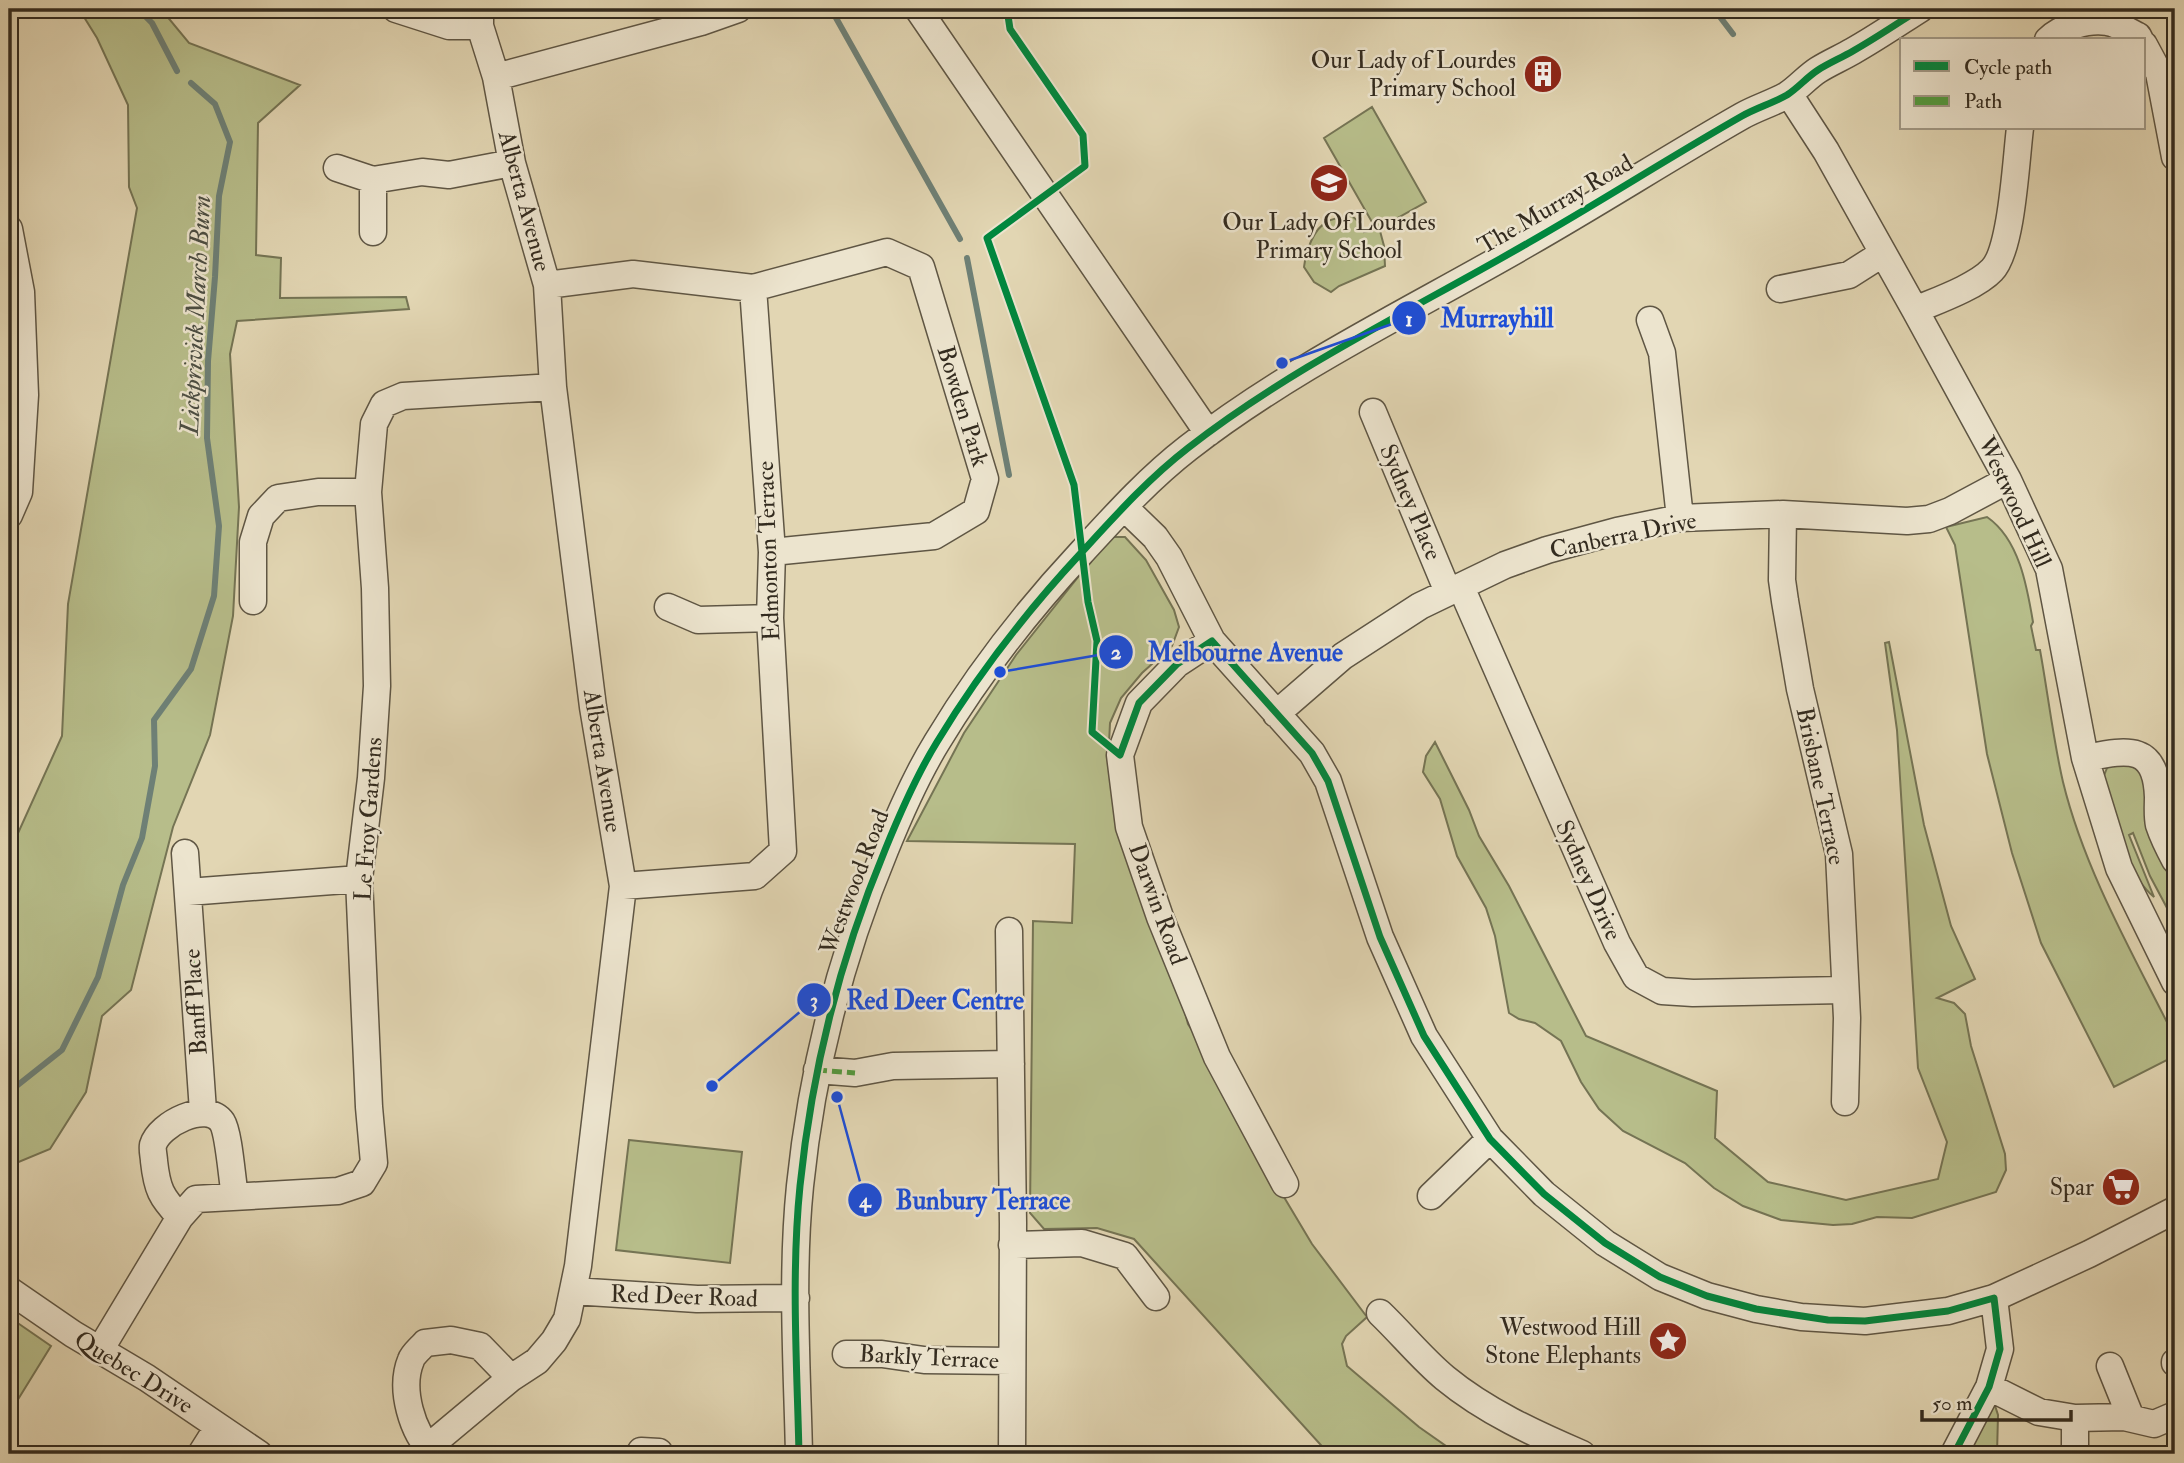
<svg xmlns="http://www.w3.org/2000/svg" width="2184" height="1463" font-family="'IM FELL Double Pica',serif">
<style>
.green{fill:#b7bd8a;stroke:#757454;stroke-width:2}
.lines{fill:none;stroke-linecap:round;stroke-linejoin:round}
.stream{stroke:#6e8076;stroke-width:6}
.minor-casing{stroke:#5f5644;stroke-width:29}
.minor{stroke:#ece4ce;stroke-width:26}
.quiet{stroke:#519d3f;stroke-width:5;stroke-dasharray:10 5;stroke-linecap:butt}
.cycleway-casing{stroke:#ece4ce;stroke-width:11}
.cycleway{stroke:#00873e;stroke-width:7}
.labels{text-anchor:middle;stroke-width:5;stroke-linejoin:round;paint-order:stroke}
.poi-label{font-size:24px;fill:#332b1f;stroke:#ece4ce;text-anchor:end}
.street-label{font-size:24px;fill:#332b1f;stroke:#ece4ce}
.water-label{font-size:26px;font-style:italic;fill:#4c4e43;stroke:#ece4ce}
.leader{fill:none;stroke:#1d4ed8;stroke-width:2.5}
.callout-dot{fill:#1d4ed8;stroke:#ece4ce;stroke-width:2.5}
.mark-label{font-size:21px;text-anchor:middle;font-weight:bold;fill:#fff}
.callout-label{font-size:26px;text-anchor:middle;font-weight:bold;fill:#1d4ed8;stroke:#ece4ce;stroke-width:5;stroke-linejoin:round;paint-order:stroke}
</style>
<rect width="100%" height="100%" fill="#e2d6b3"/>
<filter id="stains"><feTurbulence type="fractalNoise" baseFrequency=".00286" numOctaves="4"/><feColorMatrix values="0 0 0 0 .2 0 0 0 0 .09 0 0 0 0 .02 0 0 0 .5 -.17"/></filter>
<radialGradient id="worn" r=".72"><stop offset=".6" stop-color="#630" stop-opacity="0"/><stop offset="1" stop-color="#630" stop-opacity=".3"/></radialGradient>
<path class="green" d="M79 9H161L189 43 300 85 258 123 256 255 281 258 280 298 406 297 409 309 237 321 230 354 239 507 233 616 210 735 173 827 131 990 102 1016 86 1092 50 1149 9 1166V853L62 736 68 604 137 208 129 187 128 105 97 38Z
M1372 107 1426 202 1378 229 1380 231 1384 246 1385 266 1339 286 1331 292 1314 282 1304 267C1306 251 1313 229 1328 221 1334 218 1344 217 1351 215L1359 222 1364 232 1376 229 1324 138Z
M1987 517C2019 539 2027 586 2033 622L2031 626 2036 650H2040C2048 694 2053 739 2063 782 2085 872 2134 956 2175 1038V1056L2114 1087 2041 943 2012 853 1987 754 1955 545 1946 527Z
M1110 537H1125L1146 560 1174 610 1179 627 1172 646 1142 673 1121 698 1110 723 1108 764 1116 806 1160 917 1188 1024 1210 1057 1272 1177 1312 1244 1367 1317 1346 1336 1342 1344 1347 1366 1419 1427 1449 1448 1477 1454H1329L1134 1239 1097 1228 1044 1229 1030 1213 1033 921 1072 923 1075 844 907 841 964 733 1016 655Z
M1889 642 1924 825 1951 926 1975 979 1937 998 1954 1003 1965 1014 1971 1046 2005 1154 2006 1170 1996 1192 1912 1218 1877 1217 1852 1224 1833 1225 1781 1220 1743 1206 1714 1188 1685 1163 1623 1131 1599 1109 1581 1082 1561 1041 1535 1023 1519 1019 1509 1013 1495 936 1486 908 1457 856 1440 799 1423 772 1426 756 1435 742 1469 810 1479 836 1509 886 1586 1036 1717 1091 1715 1138 1768 1182 1846 1200 1938 1179 1947 1142 1918 1068 1897 730 1885 643Z
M2114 762 2133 764 2145 778 2154 835 2175 880V923L2150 876 2133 833 2129 835 2154 897C2122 870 2115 817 2103 778L2107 768Z
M629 1140 742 1152 730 1263 616 1250Z
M9 1317 51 1346 9 1414Z
M1989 1387 1998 1415 1997 1454H1954Z"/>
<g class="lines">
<path class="stream" d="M138 9 152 23 177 71
M831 9 960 239
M1714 9 1733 34
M967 258 1009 475
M9 1092 62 1050 98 977 123 885 142 838 155 766 154 720 191 669 214 596 219 526 207 438 208 361 215 277 219 196 230 142 215 104 191 83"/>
<g class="minor-casing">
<path id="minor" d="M396 9 449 26H480
M918 9 1208 433
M2048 40C2061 27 2088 19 2107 22 2117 23 2129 32 2138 36L2140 40
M2144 45 2159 73 2175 157
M496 77 701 22 738 9
M1789 94 1826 151 1915 310 2008 480 2049 569 2085 758 2119 868 2175 982
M337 168 373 180 422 172 449 175 512 163
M9 229 21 292 25 395 19 492 9 515
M373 232V180
M547 285 633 274 753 288 887 252 921 267 985 479 976 511 934 536 772 552
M1780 289 1849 275 1882 254
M1915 310C1936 301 1976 287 1992 270 2012 250 2016 159 2020 128
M1650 320 1662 353 1680 518
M1373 412 1448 592
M1124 507 1155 537 1169 557 1212 641 1312 753 1328 781 1380 937 1424 1036 1490 1139 1544 1194 1605 1243 1660 1277 1707 1296 1756 1309 1801 1317 1865 1321 1948 1311 1994 1298 2089 1254 2175 1210
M1783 514 1782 580 1785 601 1800 689 1839 854 1847 1018 1845 1102
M1461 587 1617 943 1636 977 1662 991 1693 993 1844 990
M253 601V542L261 516 278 498 318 492H368
M668 607 698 620 770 618
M1212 641 1177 664 1139 703 1120 755 1129 827 1160 917 1217 1057 1285 1184
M1276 714 1343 656 1420 606 1505 565 1547 550 1617 531 1680 518 1783 514 1907 521 1929 519 1950 511 2008 480
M2085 758C2127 750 2156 743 2158 797 2158 807 2157 815 2159 825 2163 837 2169 849 2175 860
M185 853 203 1111
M623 886 755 876 783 851 770 618 772 552 753 288
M188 892 359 879
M1009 931 1013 1223 1012 1454
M817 1070 855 1073 893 1066 1011 1064
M1431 1196 1490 1139
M180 1217C161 1197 157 1189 154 1161 154 1157 152 1150 153 1145 159 1124 207 1100 222 1122 229 1133 232 1180 235 1196
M1012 1245 1082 1243 1125 1256 1156 1297
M9 1290 73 1334 147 1378 259 1454
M573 1291 697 1299 796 1298
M1380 1313C1402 1334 1422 1359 1445 1378 1485 1411 1535 1434 1582 1454
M100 1350 180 1217 196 1199 338 1191 362 1183 374 1163 369 1107 359 879 371 778 377 686 375 588 368 492 374 424 384 404 403 396 553 387
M846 1354H882L924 1360 1012 1361
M2175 1362V1363
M2110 1366 2131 1418
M1989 1387 2039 1412 2075 1418 2124 1417 2154 1424 2175 1415
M641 1451 659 1452V1454
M201 1454 218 1427
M420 1454 511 1378 537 1361 554 1341 567 1319 578 1266 623 886 593 707 553 387 547 285 512 163 496 77 480 26V9
M434 1454C412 1433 399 1389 411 1360 413 1354 421 1348 425 1343L451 1340 480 1346 511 1378
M799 1454C797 1365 791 1275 800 1186 812 1069 840 958 885 850 900 813 916 776 937 742 978 674 1027 611 1081 553 1115 516 1148 479 1188 448 1292 367 1414 309 1528 243 1600 202 1670 157 1742 116 1756 108 1773 103 1787 95 1798 88 1807 77 1818 70 1829 63 1841 58 1853 51 1876 38 1898 23 1920 9
M1954 1454 1989 1387 2000 1349 1994 1298
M2075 1454V1418"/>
</g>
<use href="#minor" class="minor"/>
<path class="quiet" d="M192 958V973
M817 1070 855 1073"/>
<g class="cycleway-casing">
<path id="cycleway" d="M1007 9 1010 29 1083 135 1085 166 987 238 1074 485 1088 602 1097 641 1092 732 1120 755 1139 703 1177 664 1212 641 1312 753 1328 781 1380 937 1424 1036 1490 1139 1544 1194 1605 1243 1660 1277 1707 1296 1756 1309 1828 1320 1865 1321 1948 1311 1994 1298 2000 1349 1989 1387 1954 1454
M799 1454C797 1365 791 1275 800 1186 812 1069 840 958 885 850 900 813 916 776 937 742 978 674 1027 611 1081 553 1115 516 1148 479 1188 448 1292 367 1414 309 1528 243 1600 202 1670 157 1742 116 1756 108 1773 103 1787 95 1798 88 1807 77 1818 70 1829 63 1841 58 1853 51 1876 38 1898 23 1920 9"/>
</g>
<use href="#cycleway" class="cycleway"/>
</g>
<defs>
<g id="building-disc" transform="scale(2.0125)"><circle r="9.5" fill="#8f2418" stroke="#ece4ce"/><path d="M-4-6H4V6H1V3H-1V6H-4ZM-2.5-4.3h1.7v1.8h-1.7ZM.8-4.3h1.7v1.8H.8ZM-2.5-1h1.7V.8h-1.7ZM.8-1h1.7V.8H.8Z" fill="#fff"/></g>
<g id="school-disc" transform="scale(2.0125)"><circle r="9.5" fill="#8f2418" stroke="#ece4ce"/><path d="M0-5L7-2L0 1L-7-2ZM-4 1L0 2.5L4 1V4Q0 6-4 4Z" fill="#fff"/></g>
<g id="supermarket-disc" transform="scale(2.0125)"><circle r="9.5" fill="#8f2418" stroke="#ece4ce"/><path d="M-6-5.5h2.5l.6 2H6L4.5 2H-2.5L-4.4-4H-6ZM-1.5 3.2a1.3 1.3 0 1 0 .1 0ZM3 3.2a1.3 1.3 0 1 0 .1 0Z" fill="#fff"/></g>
<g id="sight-disc" transform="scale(2.0125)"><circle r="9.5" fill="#8f2418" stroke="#ece4ce"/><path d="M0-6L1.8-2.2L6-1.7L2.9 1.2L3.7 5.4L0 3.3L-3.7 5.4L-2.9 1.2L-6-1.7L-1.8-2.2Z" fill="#fff"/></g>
</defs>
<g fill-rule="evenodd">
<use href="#building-disc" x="1543" y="74"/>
<use href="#school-disc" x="1329" y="183"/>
<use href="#supermarket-disc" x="2121" y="1187"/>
<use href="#sight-disc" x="1668" y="1341"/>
</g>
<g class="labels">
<g class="poi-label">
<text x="1516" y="68">Our Lady of Lourdes<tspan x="1516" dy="28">Primary School</tspan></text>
<text x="1329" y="230" text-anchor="middle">Our Lady Of Lourdes<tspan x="1329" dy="28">Primary School</tspan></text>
<text x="2094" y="1195">Spar</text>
<text x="1641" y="1335">Westwood Hill<tspan x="1641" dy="28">Stone Elephants</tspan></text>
</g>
<g class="street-label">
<text transform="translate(525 201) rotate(75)" y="8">Alberta Avenue</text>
<text transform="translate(1555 204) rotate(-30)" y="8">The Murray Road</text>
<text transform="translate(963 406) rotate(73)" y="8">Bowden Park</text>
<text transform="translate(1411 502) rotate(67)" y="8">Sydney Place</text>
<text transform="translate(2015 502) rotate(65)" y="8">Westwood Hill</text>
<text transform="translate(1623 535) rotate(-12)" y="8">Canberra Drive</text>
<text transform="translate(768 551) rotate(-92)" y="8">Edmonton Terrace</text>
<text transform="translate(603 761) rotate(81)" y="8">Alberta Avenue</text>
<text transform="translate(1821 786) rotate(78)" y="8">Brisbane Terrace</text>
<text transform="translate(368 819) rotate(-86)" y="8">Le Froy Gardens</text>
<text transform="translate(1589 880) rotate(66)" y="8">Sydney Drive</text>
<text transform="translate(854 882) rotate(-69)" y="8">Westwood Road</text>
<text transform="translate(1158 904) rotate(70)" y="8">Darwin Road</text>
<text transform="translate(195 1002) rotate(-94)" y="8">Banff Place</text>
<text transform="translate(684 1296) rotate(2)" y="8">Red Deer Road</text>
<text transform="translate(929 1357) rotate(3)" y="8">Barkly Terrace</text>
<text transform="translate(134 1372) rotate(32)" y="8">Quebec Drive</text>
</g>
<g class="water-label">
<text transform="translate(195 315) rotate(-87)" y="9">Lickprivick March Burn</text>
</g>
</g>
<path class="leader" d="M1282 363L1409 318M1000 672L1116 652M712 1086L814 1000M837 1097L865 1200"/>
<g class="callout-dot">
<circle cx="1282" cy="363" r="7"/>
<circle cx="1000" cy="672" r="7"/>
<circle cx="712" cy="1086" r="7"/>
<circle cx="837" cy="1097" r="7"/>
<circle cx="1409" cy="318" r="18"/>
<circle cx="1116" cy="652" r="18"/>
<circle cx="814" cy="1000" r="18"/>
<circle cx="865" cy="1200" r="18"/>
</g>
<g class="mark-label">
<text x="1409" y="326">1</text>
<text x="1116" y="659">2</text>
<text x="814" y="1007">3</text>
<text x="865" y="1207">4</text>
</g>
<g class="callout-label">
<text x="1497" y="327">Murrayhill</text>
<text x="1245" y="661">Melbourne Avenue</text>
<text x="935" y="1009">Red Deer Centre</text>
<text x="983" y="1209">Bunbury Terrace</text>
</g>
<rect width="2184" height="1463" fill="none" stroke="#e2d6b3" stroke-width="35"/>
<rect x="10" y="10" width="2163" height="1442" fill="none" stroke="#332b1f" stroke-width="3.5"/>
<rect x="18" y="18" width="2149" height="1428" fill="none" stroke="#332b1f" stroke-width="2"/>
<rect x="1900" y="38" width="245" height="91" fill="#ece4ce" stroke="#a29a88" stroke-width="2"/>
<rect x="1914" y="61" width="35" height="10" fill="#00873e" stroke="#a29a88" stroke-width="2"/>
<text x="1964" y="74" font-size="21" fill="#332b1f">Cycle path</text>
<rect x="1914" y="96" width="35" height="10" fill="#519d3f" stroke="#a29a88" stroke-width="2"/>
<text x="1964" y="108" font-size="21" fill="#332b1f">Path</text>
<path d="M1922 1410v10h149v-10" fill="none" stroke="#332b1f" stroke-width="3.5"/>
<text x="1932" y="1410" font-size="21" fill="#332b1f" stroke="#ece4ce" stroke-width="5" paint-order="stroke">50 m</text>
<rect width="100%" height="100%" filter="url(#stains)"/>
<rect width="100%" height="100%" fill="url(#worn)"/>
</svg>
